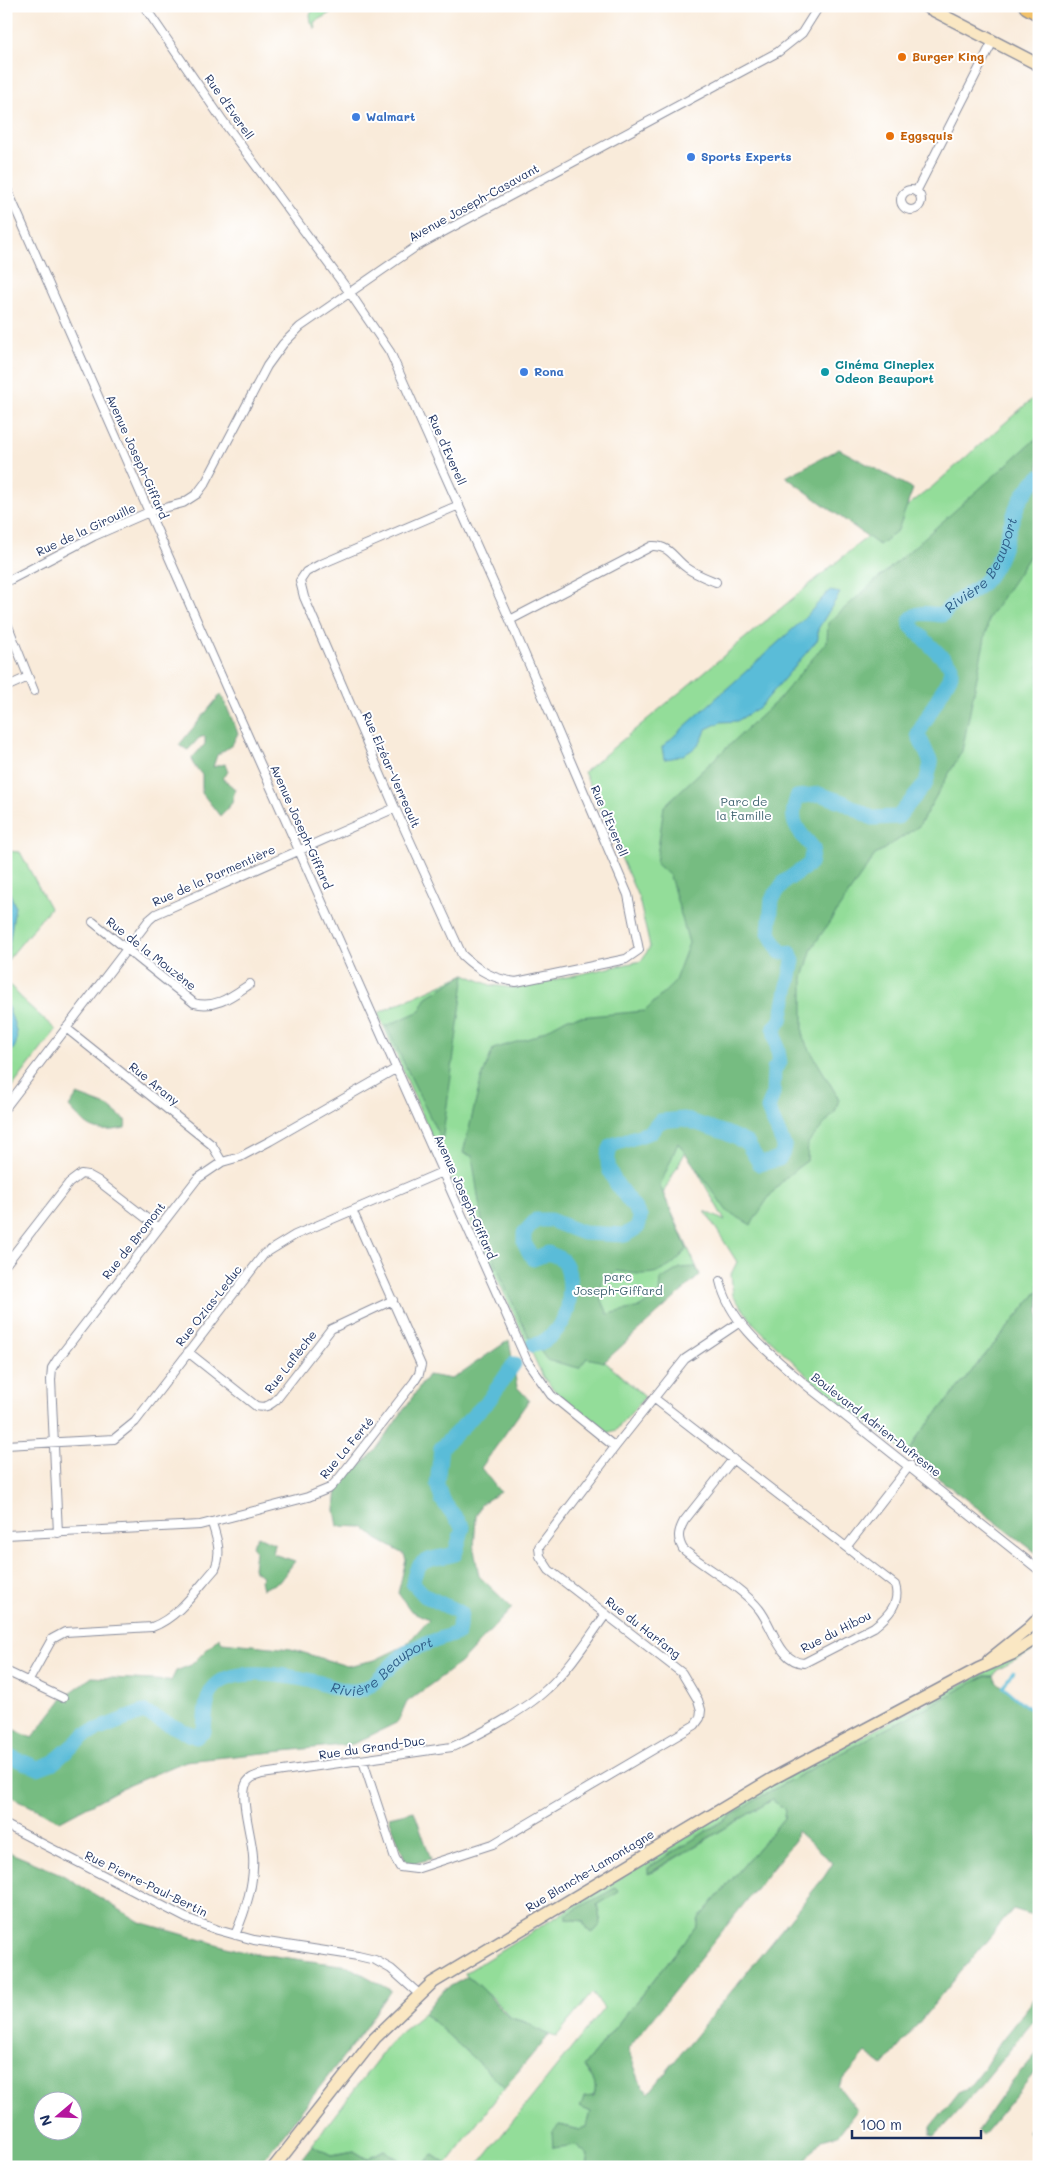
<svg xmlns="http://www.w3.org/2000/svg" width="1045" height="2173" font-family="Mali,sans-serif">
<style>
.green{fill:#93dd99;stroke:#57867c;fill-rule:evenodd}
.forest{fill:#76bc81;stroke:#487670;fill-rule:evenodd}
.water{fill:#5abcd8;stroke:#3a769b}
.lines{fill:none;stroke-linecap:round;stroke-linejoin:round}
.stream{stroke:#5abcd8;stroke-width:2.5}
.river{stroke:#5abcd8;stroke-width:15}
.street-casing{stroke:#8a8d9c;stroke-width:10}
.secondary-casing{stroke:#8a8d9c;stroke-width:14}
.highway-casing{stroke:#8a8d9c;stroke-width:18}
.street{stroke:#fff;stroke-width:8}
.secondary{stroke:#fae7c3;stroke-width:11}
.highway{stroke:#f3c26a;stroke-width:15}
.food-dot{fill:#e8710a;stroke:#fff;stroke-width:2}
.shop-dot{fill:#3f7fe0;stroke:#fff;stroke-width:2}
.culture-dot{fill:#0f9aa8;stroke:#fff;stroke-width:2}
.labels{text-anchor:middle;stroke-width:4;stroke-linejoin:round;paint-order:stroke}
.food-label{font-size:12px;font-weight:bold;fill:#c56008;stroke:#fff;text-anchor:start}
.street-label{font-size:12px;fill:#1b2f5e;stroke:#fff}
.shop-label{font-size:12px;font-weight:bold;fill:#366cbe;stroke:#fff;text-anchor:start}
.culture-label{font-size:12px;font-weight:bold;fill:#0d838f;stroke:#fff;text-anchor:start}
.park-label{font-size:12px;fill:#3f6370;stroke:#fff}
.water-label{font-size:14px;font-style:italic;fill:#316089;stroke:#fff}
</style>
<rect width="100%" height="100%" fill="#fff"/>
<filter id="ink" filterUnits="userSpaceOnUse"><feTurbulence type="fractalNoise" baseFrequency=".02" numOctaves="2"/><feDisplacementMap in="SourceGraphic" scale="10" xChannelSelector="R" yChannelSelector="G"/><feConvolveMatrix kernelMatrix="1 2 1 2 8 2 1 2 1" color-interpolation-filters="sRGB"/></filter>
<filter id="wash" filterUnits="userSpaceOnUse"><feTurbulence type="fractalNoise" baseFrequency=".0096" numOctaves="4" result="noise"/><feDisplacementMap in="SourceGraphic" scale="20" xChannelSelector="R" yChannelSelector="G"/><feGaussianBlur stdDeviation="1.12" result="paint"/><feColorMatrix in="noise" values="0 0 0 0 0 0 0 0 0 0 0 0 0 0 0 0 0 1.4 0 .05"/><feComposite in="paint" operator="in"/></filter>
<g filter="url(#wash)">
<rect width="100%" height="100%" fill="#f9ebda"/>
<path class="green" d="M317 6H343L314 22 316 28 315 29 311 22 310 14Z
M1039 393V1290L918 1436 908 1455 811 1379 755 1325 733 1296 731 1274 737 1262 705 1211 725 1221 686 1151 663 1193 700 1275 604 1361 645 1397 616 1430 607 1433 556 1392 543 1377 435 1144 378 1013 465 974 490 985 515 988 641 961 650 947 639 899 584 772 857 545 932 487Z
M6 851 20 852 50 908 6 962Z
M6 981 26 1003 56 1030 6 1095Z
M1039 1644V1648L997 1670 994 1676H985L770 1791 648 1868 649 1874 772 1800 785 1809 784 1818 699 1918 697 1926 583 2067C600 2086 602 2090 580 2107L591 2112 587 2126 579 2130 559 2125 553 2148 576 2145 588 2155 586 2167H476L604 2008 592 1993 556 2037 538 2031 528 2023 511 2018 493 1998 479 1987 474 1981 467 1977 465 1973 774 1783ZM618 1892 597 1905 601 1924 587 1930 583 1921 567 1919Z
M424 2013 505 2087 446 2164 433 2155 422 2167H410L384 2150 367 2159 354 2151 332 2155 312 2145 393 2039Z"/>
<path class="forest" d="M1039 436V542L989 618 962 751 919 826 875 855 812 948 803 978V1038L839 1099 835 1112 808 1143 807 1161C778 1181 769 1196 751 1225L727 1211 678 1143 660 1186 687 1249C666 1276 649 1277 617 1271L602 1281 601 1298 608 1314 640 1307 659 1294 660 1280 680 1268 696 1267 700 1275 604 1362 587 1358 579 1368 547 1360 528 1335 506 1289 484 1235 472 1156 463 1153 481 1080 493 1049 533 1037 568 1018 645 1011 674 983 689 943 670 876 656 863 664 806 779 699 827 641 828 623Z
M839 449 913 489 898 530 879 545 786 477Z
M221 694 238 733 232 745 217 755 213 767 225 764 228 772 222 778 235 789 232 803 220 816 202 793V775L193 764 192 758 205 744V736L199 738 188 750 179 745Z
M465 974 442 1142 386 1026 420 1011 427 997Z
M77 1095 109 1107 126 1121 125 1128C95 1134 89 1129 69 1107Z
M1039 1290V1555L908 1455 918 1436Z
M509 1340 517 1387 529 1400 481 1468 500 1492 481 1504 476 1516 474 1549 479 1576 512 1608 460 1663 407 1702 398 1722 353 1744 186 1761 122 1788 60 1821 6 1794V1726L32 1738 63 1698 92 1677 171 1681 176 1671 191 1665 219 1637 222 1642 291 1649 347 1666 375 1660 406 1645 429 1619 411 1611 398 1593 406 1560 404 1554 377 1539 363 1527 338 1526 335 1510 337 1488 375 1451 428 1375 452 1379Z
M258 1536 275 1544 273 1554 295 1561 279 1582 262 1589 260 1580 263 1577 253 1569 255 1551 252 1545Z
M985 1676H994L997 1682 1039 1716V1912L1036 1916 1013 1909 883 2066 866 2053 838 2086 857 2110 838 2135 822 2139 800 2167H586L588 2155 576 2145 553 2148 552 2133 559 2125 579 2130 587 2126 591 2112 580 2107 584 2097 594 2096C598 2082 592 2076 583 2067L697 1926 699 1918 784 1818 785 1809 772 1800 648 1874V1868L770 1791ZM797 1831 833 1863 824 1877 649 2093 642 2087 628 2049 795 1840Z
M414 1811 431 1859 411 1864 405 1860 389 1817Z
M6 1851 61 1874 140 1922 244 1952 348 1966 391 1990 360 2035 258 2167H6ZM42 2100H72V2130H42Z
M615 1888 619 1892 597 1905 601 1924 593 1933 587 1930 583 1921 566 1919V1915Z
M467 1977C484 1985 495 2006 510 2017 515 2021 523 2020 529 2024 536 2028 541 2032 549 2035L505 2087 424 2013 442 1991Z
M1039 1993V2014L977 2090 935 2136 931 2134V2127L960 2091 968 2088 984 2068 1000 2042Z
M1039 2051V2067L982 2136 977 2131 1007 2088Z
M1039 2117V2147L1028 2132Z
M312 2145 332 2155 354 2151 367 2159 384 2150 410 2167H314L302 2158Z
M433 2155 446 2164 444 2167H422Z"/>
<path class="water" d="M829 591 840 593 818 629V639L760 707 737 721 721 722 706 729C702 748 683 758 664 759L662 747 803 620Z
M6 883 15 906 6 966Z
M6 998C8 1015 29 1043 6 1055Z"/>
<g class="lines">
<path class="stream" d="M1013 1671 1003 1687 1039 1717"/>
<g class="river">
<path id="s1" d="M533 1345C544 1344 555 1333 561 1324 571 1311 574 1271 562 1260 559 1256 552 1255 548 1253L533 1259 524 1243V1233L536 1220H550L583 1233 625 1235 638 1227 640 1217C629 1195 596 1172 612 1145L651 1132 660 1121 684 1119 726 1133 747 1143 760 1164 779 1159 785 1148 768 1109 773 1094 774 1069 780 1062 774 1029 781 1020 793 961 790 953 780 952 769 933 772 899 784 882 810 864 813 848C797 829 788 823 797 797L819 794 843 802 872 818 898 817 926 783 931 763 918 734 951 675V666L911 626 910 620C918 610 929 614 942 615 946 611 951 605 956 602 968 593 980 589 989 576 1013 542 1006 505 1039 477"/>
<path id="s2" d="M6 1755 38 1768 54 1762 86 1734 143 1712 196 1737 204 1731C205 1718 205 1701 212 1690 229 1664 291 1676 317 1682 327 1685 343 1692 354 1691 378 1689 389 1661 411 1650 426 1643 442 1638 458 1633L461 1613 425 1596 413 1583C416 1556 432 1560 455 1554L463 1527 442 1500 437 1484 441 1448 489 1400 514 1364"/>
</g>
</g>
</g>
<g filter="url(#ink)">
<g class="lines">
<g class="street-casing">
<path id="street" d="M144 6 223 121 350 293 390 352 510 620 628 895 639 950 626 959 516 982C493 979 479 971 462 955L395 808 304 597 300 581 306 572 319 565 459 505
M6 187 226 687 527 1361 551 1395 615 1447
M901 200a10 10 0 1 1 20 0a10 10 0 1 1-20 0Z
M916 192 993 41
M6 582 94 536 149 512 183 503 197 494 206 482 267 366 283 344 300 327 417 246 778 52 802 33 819 6
M510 620 652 546C670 545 674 559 687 568 695 574 706 578 716 582
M6 621 34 691
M6 687 28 677
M93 922 194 1003C216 1009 232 996 250 984
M66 1028 212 1145 222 1162
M6 1107 149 920 156 914 395 808
M6 1264 69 1183 81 1174 88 1175 97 1180 159 1228
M720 1281C730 1325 774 1357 806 1385L1039 1570
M188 1352 256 1406C265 1408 269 1406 276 1400L331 1329 393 1300
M655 1399 895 1585C901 1603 888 1616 874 1627L804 1663C779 1662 773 1626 759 1609 742 1587 705 1568 683 1549 677 1538 678 1532 684 1521L733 1459
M6 1445 114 1439 135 1422 264 1254 295 1235 442 1172
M58 1533 51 1380 52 1368 57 1360 197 1179 222 1162 240 1157 270 1141 397 1068
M6 1535 200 1525 308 1497 330 1488 340 1477 414 1382 419 1374 421 1365 353 1212
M847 1546 910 1465
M6 1671 63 1698
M28 1682 52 1639 65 1632 152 1627C179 1617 196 1590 215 1569 222 1553 217 1539 212 1523
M363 1761 395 1858 400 1867 416 1869 493 1844 695 1725 700 1718 701 1710 698 1700 682 1673 549 1570 540 1556 539 1547 615 1447 685 1359 740 1322
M6 1825 186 1918 218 1930 254 1940 358 1956 375 1960 391 1969 419 1994
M235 1935C245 1912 255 1882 253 1856 252 1838 241 1803 245 1787 247 1778 255 1776 262 1774L452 1747C479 1735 525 1710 547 1689 570 1668 588 1639 606 1614"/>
</g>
<g class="secondary-casing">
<path id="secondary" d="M925 6 1039 65
M989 1660 1029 1628 1039 1618
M274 2167 375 2038 432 1983 772 1779 978 1669 1012 1654 1039 1637"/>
</g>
<g class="highway-casing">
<path id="highway" d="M1027 6 1039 13"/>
</g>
<use href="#street" class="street"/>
<use href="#secondary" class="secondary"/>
<use href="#highway" class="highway"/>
</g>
</g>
<g class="food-dot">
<circle cx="902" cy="57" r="5"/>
<circle cx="890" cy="136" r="5"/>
</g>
<g class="shop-dot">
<circle cx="356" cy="117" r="5"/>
<circle cx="691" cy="157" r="5"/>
<circle cx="524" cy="372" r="5"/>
</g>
<circle class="culture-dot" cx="825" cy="372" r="5"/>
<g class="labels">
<g class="food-label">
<text x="912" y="61">Burger King</text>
<text x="900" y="140">Eggsquis</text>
</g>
<g class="street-label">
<text transform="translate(229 107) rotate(55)" y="4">Rue d'Everell</text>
<text transform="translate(474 203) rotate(-29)" y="4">Avenue Joseph-Casavant</text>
<text transform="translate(447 450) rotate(66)" y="4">Rue d'Everell</text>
<text transform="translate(137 457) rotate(66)" y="4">Avenue Joseph-Giffard</text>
<text transform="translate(86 530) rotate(-25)" y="4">Rue de la Girouille</text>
<text transform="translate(391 770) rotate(66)" y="4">Rue Elzéar-Verreault</text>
<text transform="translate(609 821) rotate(67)" y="4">Rue d'Everell</text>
<text transform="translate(301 827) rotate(66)" y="4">Avenue Joseph-Giffard</text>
<text transform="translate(214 876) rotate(-24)" y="4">Rue de la Parmentière</text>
<text transform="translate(151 954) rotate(38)" y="4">Rue de la Mouzène</text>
<text transform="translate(154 1084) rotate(39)" y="4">Rue Arany</text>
<text transform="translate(465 1197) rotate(66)" y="4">Avenue Joseph-Giffard</text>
<text transform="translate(134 1241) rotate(-52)" y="4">Rue de Bromont</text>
<text transform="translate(209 1306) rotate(-52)" y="4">Rue Ozias-Leduc</text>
<text transform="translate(291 1362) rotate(-52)" y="4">Rue Laflèche</text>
<text transform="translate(876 1425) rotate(38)" y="4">Boulevard Adrien-Dufresne</text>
<text transform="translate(347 1448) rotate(-50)" y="4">Rue La Ferté</text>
<text transform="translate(643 1628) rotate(38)" y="4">Rue du Harfang</text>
<text transform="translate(836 1632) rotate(-27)" y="4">Rue du Hibou</text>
<text transform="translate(372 1748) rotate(-8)" y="4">Rue du Grand-Duc</text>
<text transform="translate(590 1871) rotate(-31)" y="4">Rue Blanche-Lamontagne</text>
<text transform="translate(146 1884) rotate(26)" y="4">Rue Pierre-Paul-Bertin</text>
</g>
<g class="shop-label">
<text x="366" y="121">Walmart</text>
<text x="701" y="161">Sports Experts</text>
<text x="534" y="376">Rona</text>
</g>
<g class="culture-label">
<text x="835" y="369">Cinéma Cineplex<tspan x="835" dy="14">Odeon Beauport</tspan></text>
</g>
<g class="park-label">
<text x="744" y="806">Parc de<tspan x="744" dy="14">la Famille</tspan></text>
<text x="618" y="1281">parc<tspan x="618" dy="14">Joseph-Giffard</tspan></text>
</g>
<g class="water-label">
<text dy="5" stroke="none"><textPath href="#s1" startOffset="1425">Rivière Beauport</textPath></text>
<text dy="5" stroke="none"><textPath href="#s2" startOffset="450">Rivière Beauport</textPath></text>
</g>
</g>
<rect width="1045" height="2173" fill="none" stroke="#fff" stroke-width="25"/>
<g transform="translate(58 2116) rotate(251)"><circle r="24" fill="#ffffff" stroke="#a4acbf"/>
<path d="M0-4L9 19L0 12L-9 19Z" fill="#b5179e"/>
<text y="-8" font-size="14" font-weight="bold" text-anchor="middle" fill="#1b2f5e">N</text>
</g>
<path d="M852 2130v8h129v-8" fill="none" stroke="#1b2f5e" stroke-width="2.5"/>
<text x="860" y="2130" font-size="15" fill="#1b2f5e" stroke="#ffffff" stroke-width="4" paint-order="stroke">100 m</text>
</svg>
